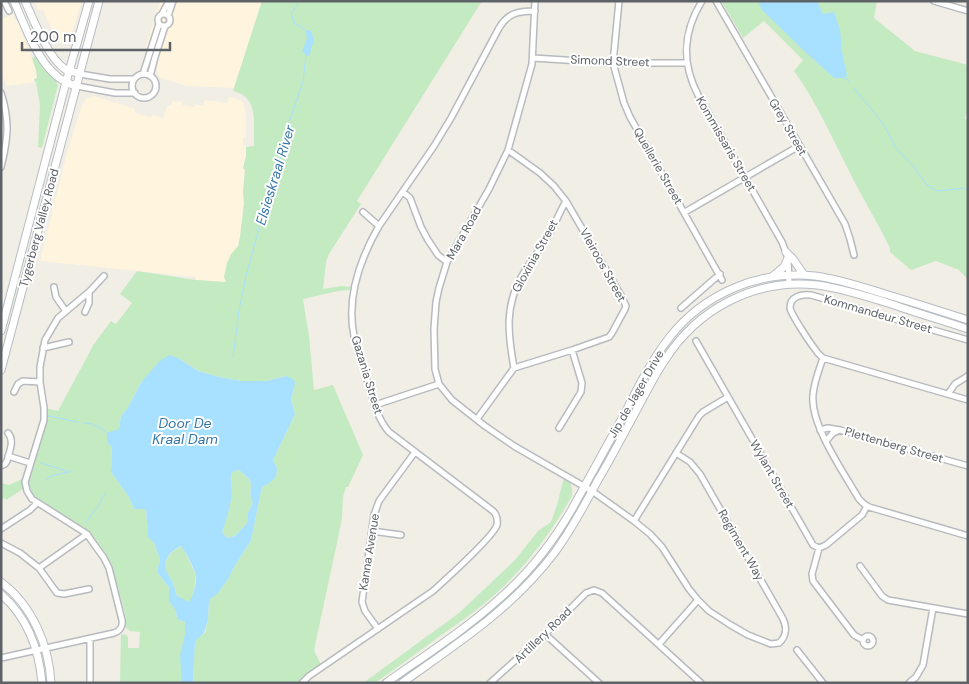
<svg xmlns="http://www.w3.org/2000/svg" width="969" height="684" font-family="'DM Sans',sans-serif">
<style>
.commercial{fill:#fff4dd}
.green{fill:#c4eac1}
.water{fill:#a8e0ff;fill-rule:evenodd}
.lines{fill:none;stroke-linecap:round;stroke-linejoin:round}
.stream{stroke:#a8e0ff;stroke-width:1}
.street-casing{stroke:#b7babe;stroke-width:8}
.secondary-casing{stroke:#b7bcc1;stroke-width:9}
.street{stroke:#fff;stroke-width:5}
.secondary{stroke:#fff;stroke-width:7}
.labels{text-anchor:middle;stroke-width:4;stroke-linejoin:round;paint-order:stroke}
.street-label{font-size:12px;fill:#5e6368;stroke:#fff}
.water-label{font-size:14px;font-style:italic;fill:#3777a8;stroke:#fff}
</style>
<rect width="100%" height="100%" fill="#f1eee6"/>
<path class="commercial" d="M34 1H82L69 41 58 43 43 10 39 11Z
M160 1H262L234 88 187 86 162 78 158 75 157 69 159 58 152 56 154 50 146 47Z
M13 14 14 19 18 22 36 70 37 78 34 79 35 82 7 86 1 74V20Z
M94 96 135 109V113L150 117 154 115 163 118 167 106 172 104V101L183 102 182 105 194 107 195 104 203 106 205 100 227 103 229 97 237 99 243 102 246 114V137L243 138V144L246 147V153L243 192 244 203 239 246 231 254 227 283 196 280V277L40 261 67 153 82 105 86 99Z"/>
<path class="green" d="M262 1H482L357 201 361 204 329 254 326 262 323 289 341 286 352 287V290C335 290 319 296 303 299L309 336 314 390 333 385 363 455 348 487H346L343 497 342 518 338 538 314 650 321 665 298 683H193L195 640 205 633 208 620 209 600 218 593 228 579 233 569 251 540 262 487 268 484 277 468 273 460 295 414 291 400 294 388 285 376 266 381H242L219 377 198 371 178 358 142 381 127 409 121 416 119 429 112 447 111 472 129 497 134 509H146L148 536 154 543 160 559 157 572 169 587V601L176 611 177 619 186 622 182 683H120L121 634 126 635 128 637V648H139L140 632 130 631 125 627 126 617 113 569 108 557 97 541 85 529 33 495 29 487V481L47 420 46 408 58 411 94 344 111 321 116 324 132 303 120 294 137 271 196 280 226 282 224 277 227 263 231 254 238 246 240 237 244 203 243 192 245 170 243 168 246 156V147L254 146C253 124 260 97 233 91Z
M723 1H877L874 18 915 51 968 65V108L965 119 968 120V280L959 270 936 261 911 270 890 252V248C877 221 861 196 848 169 831 136 816 101 794 71L803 60 764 21 743 38 722 2Z
M36 56 42 67 56 81 58 85 42 148 38 147 40 105 36 82H35L34 79 37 78 36 70 32 58Z
M239 470C242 473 247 476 249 479 254 486 247 494 253 503L248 513 247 523 235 536 227 538 222 532 232 491 230 476 232 472Z
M564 477C571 483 573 486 572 496 553 529 531 560 503 587 484 605 462 621 440 636 419 652 397 667 375 683H363L459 613 515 560 538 531 551 522 557 505Z
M22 479 23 489 6 500 5 498 1 500V483L9 485Z
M182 546 196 575 193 598 189 603 177 596 173 583 164 570C167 556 169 553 182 546Z"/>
<path class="water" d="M758 1H818L819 6 823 14 834 12 840 30 842 52 847 75 844 78H834L801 48 762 10Z
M308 30H310L312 33 314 43 311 47 310 55 307 56 302 51 307 39 306 31Z
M169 355 178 358 198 371 219 377 242 381H266L286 376 293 379 295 383 291 400 295 414 273 460 277 468 276 477 268 484 262 487 251 540 233 569 228 579 218 593 209 600 208 620 204 633 195 641 193 683H182L180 656 185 634V622L177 619 176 611 169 601V587L157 572 160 559 154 543 148 537 146 509H134L129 497 111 472 112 447 107 442V433L119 429 121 416 127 409 142 381 160 361ZM239 470C242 473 247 476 249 479 254 486 247 494 253 503L248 513 247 523 235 536 227 538 222 532C226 521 231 504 232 492 232 485 229 479 232 472ZM181 546C185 551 195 570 196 575 197 582 193 598 189 602L177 596 173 583 165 569C166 556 169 553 181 546Z"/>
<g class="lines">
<path class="stream" d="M298 1 297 6 291 13 295 24 300 26 306 31
M844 78 847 79 849 82
M854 88 884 125 896 148 914 167 926 184 937 191 964 188 968 190
M233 358 239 310 246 276 267 198 277 173 282 153 286 131 303 82 306 54
M48 416 78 422
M84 423 92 424
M93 425 99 427 107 433
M41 463 70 472
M71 471H72
M46 480 51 476 69 472
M101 500 106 493
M86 522 101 502"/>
<g class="street-casing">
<path id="street" d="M4 1 9 11
M535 1 532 64 508 150 489 189 447 262 439 288 436 302 434 329 435 369 439 384 452 400 485 426 514 446 592 491 634 521 650 534 662 547 689 589 698 600 709 611 729 624 748 635 771 644 779 643C787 636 787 626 782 617L700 474 690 462 676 453
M619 1 613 63 624 103 630 117 722 280
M702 1C683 32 681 62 698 95L782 242 788 258 789 284
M716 1 845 224 850 239 854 255
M934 1 968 11
M158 20a6 6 0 1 1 12 0a6 6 0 1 1-12 0Z
M162 14 169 1
M168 16 173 1
M533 58 613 63H687
M80 74 110 79H134
M143 74 159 24
M132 86a12 12 0 1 1 24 0a12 12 0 1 1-24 0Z
M150 76 155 57 165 26
M77 86 115 93H135
M1 93C10 120 8 139 1 167
M508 150 540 173 554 186 566 201 622 297 626 306 625 309 612 333 609 337 572 350 514 368
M403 192 410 198 421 227 428 240 438 255 447 262
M363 212 379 226
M685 212 799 146
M54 287 56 297 65 310
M681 308 720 274
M85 312 89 303V292
M968 340 811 295C802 294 790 296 790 308 791 314 810 343 815 349 817 353 820 355 823 358L968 400
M696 341 813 545 819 548 826 545 862 515 867 506
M43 348 69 342
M823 358C819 370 814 382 813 395 810 425 844 473 859 499L864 504 869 507 968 536
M14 392 18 384 23 381 40 382
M948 394 955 384 968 376
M375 405 439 384
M477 419 514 368C508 334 504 306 523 274 530 262 539 251 546 239 554 227 559 213 566 201
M559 428 581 392 582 383 572 350
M820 430 828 428 840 430 968 466
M826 441 833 433 840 430
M8 456 30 463
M1 466 5 464 7 461C9 452 15 441 8 433
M634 521 699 416 703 412 728 397
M1 529 30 510 37 503
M372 531 401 535
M1 543 20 553 39 568 57 593 64 594 89 589
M819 548 812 574 813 581 854 635 863 640
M860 566 882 596 888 600 968 614
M39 568 87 534
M378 629 365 611 362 602 374 515 379 501 415 452
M545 634 599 683
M863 641a5 5 0 1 1 10 0a5 5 0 1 1-10 0Z
M659 644 698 600
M797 650 823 683
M1 658 114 633C120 631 123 626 122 620L109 568 104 558 91 540 87 534 32 499 27 491 25 482 44 420V408L40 382V367L45 340 58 318 90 291 104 276
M90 683V639
M302 683 309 676 433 591C444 581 493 537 497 525 498 519 497 515 493 511L389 432C376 417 373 398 367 380 363 365 357 351 354 336 346 297 360 259 379 226L434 146 451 118 499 28C508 13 518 11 535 11
M490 683 545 634 586 593 594 590 602 593 701 683
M909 683 916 677 923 665 933 608"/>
</g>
<g class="secondary-casing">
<path id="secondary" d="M14 1C25 26 40 70 66 82 69 84 73 85 77 86
M25 1C33 19 48 58 65 69 69 71 75 72 80 74
M786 252 793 259 804 275
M773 276 784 267 788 258
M1 331 66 82 89 1
M1 370 99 1
M1 582C32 605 49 645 51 683
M1 594C27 617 39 648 42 683
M386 683C424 656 465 630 500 598 529 573 553 542 572 509 590 477 607 445 625 413 638 387 651 361 669 338 704 293 759 270 815 276 839 279 862 287 885 294 912 302 940 311 968 320
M402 683C458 643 513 608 555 552 572 529 585 504 598 480 611 458 623 435 635 413 645 395 654 376 665 360 698 308 756 278 817 285 841 288 865 296 888 303 914 312 941 320 968 329"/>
</g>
<use href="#street" class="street"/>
<use href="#secondary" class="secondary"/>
</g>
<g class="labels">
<g class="street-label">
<text transform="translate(610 61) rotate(2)" y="4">Simond Street</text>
<text transform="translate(788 127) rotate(60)" y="4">Grey Street</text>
<text transform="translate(726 144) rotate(60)" y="4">Kommissaris Street</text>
<text transform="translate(658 166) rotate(60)" y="4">Quellerie Street</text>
<text transform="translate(39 228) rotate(-75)" y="4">Tygerberg Valley Road</text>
<text transform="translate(464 233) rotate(-61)" y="4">Mara Road</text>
<text transform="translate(535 256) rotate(-61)" y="4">Gloxinia Street</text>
<text transform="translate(603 265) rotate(61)" y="4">Vleiroos Street</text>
<text transform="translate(878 314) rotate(16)" y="4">Kommandeur Street</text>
<text transform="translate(367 375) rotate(73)" y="4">Gazania Street</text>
<text transform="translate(636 394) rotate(-60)" y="4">Jip de Jager Drive</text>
<text transform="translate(894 445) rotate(16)" y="4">Plettenberg Street</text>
<text transform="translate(772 474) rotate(60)" y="4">Wylant Street</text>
<text transform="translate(741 545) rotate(60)" y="4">Regiment Way</text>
<text transform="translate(369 552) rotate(-81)" y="4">Kanna Avenue</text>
<text transform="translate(543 635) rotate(-44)" y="4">Artillery Road</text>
</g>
<g class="water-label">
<text transform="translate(275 175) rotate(-73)" y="5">Elsieskraal River</text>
<text x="185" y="428">Door De<tspan x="185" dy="16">Kraal Dam</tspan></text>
</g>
</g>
<rect width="969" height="684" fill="none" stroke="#5e6368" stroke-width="5"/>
<path d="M22 42v8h148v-8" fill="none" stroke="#5e6368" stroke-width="2.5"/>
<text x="30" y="42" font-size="15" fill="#5e6368" stroke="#ffffff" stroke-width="4" paint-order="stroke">200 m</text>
</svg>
